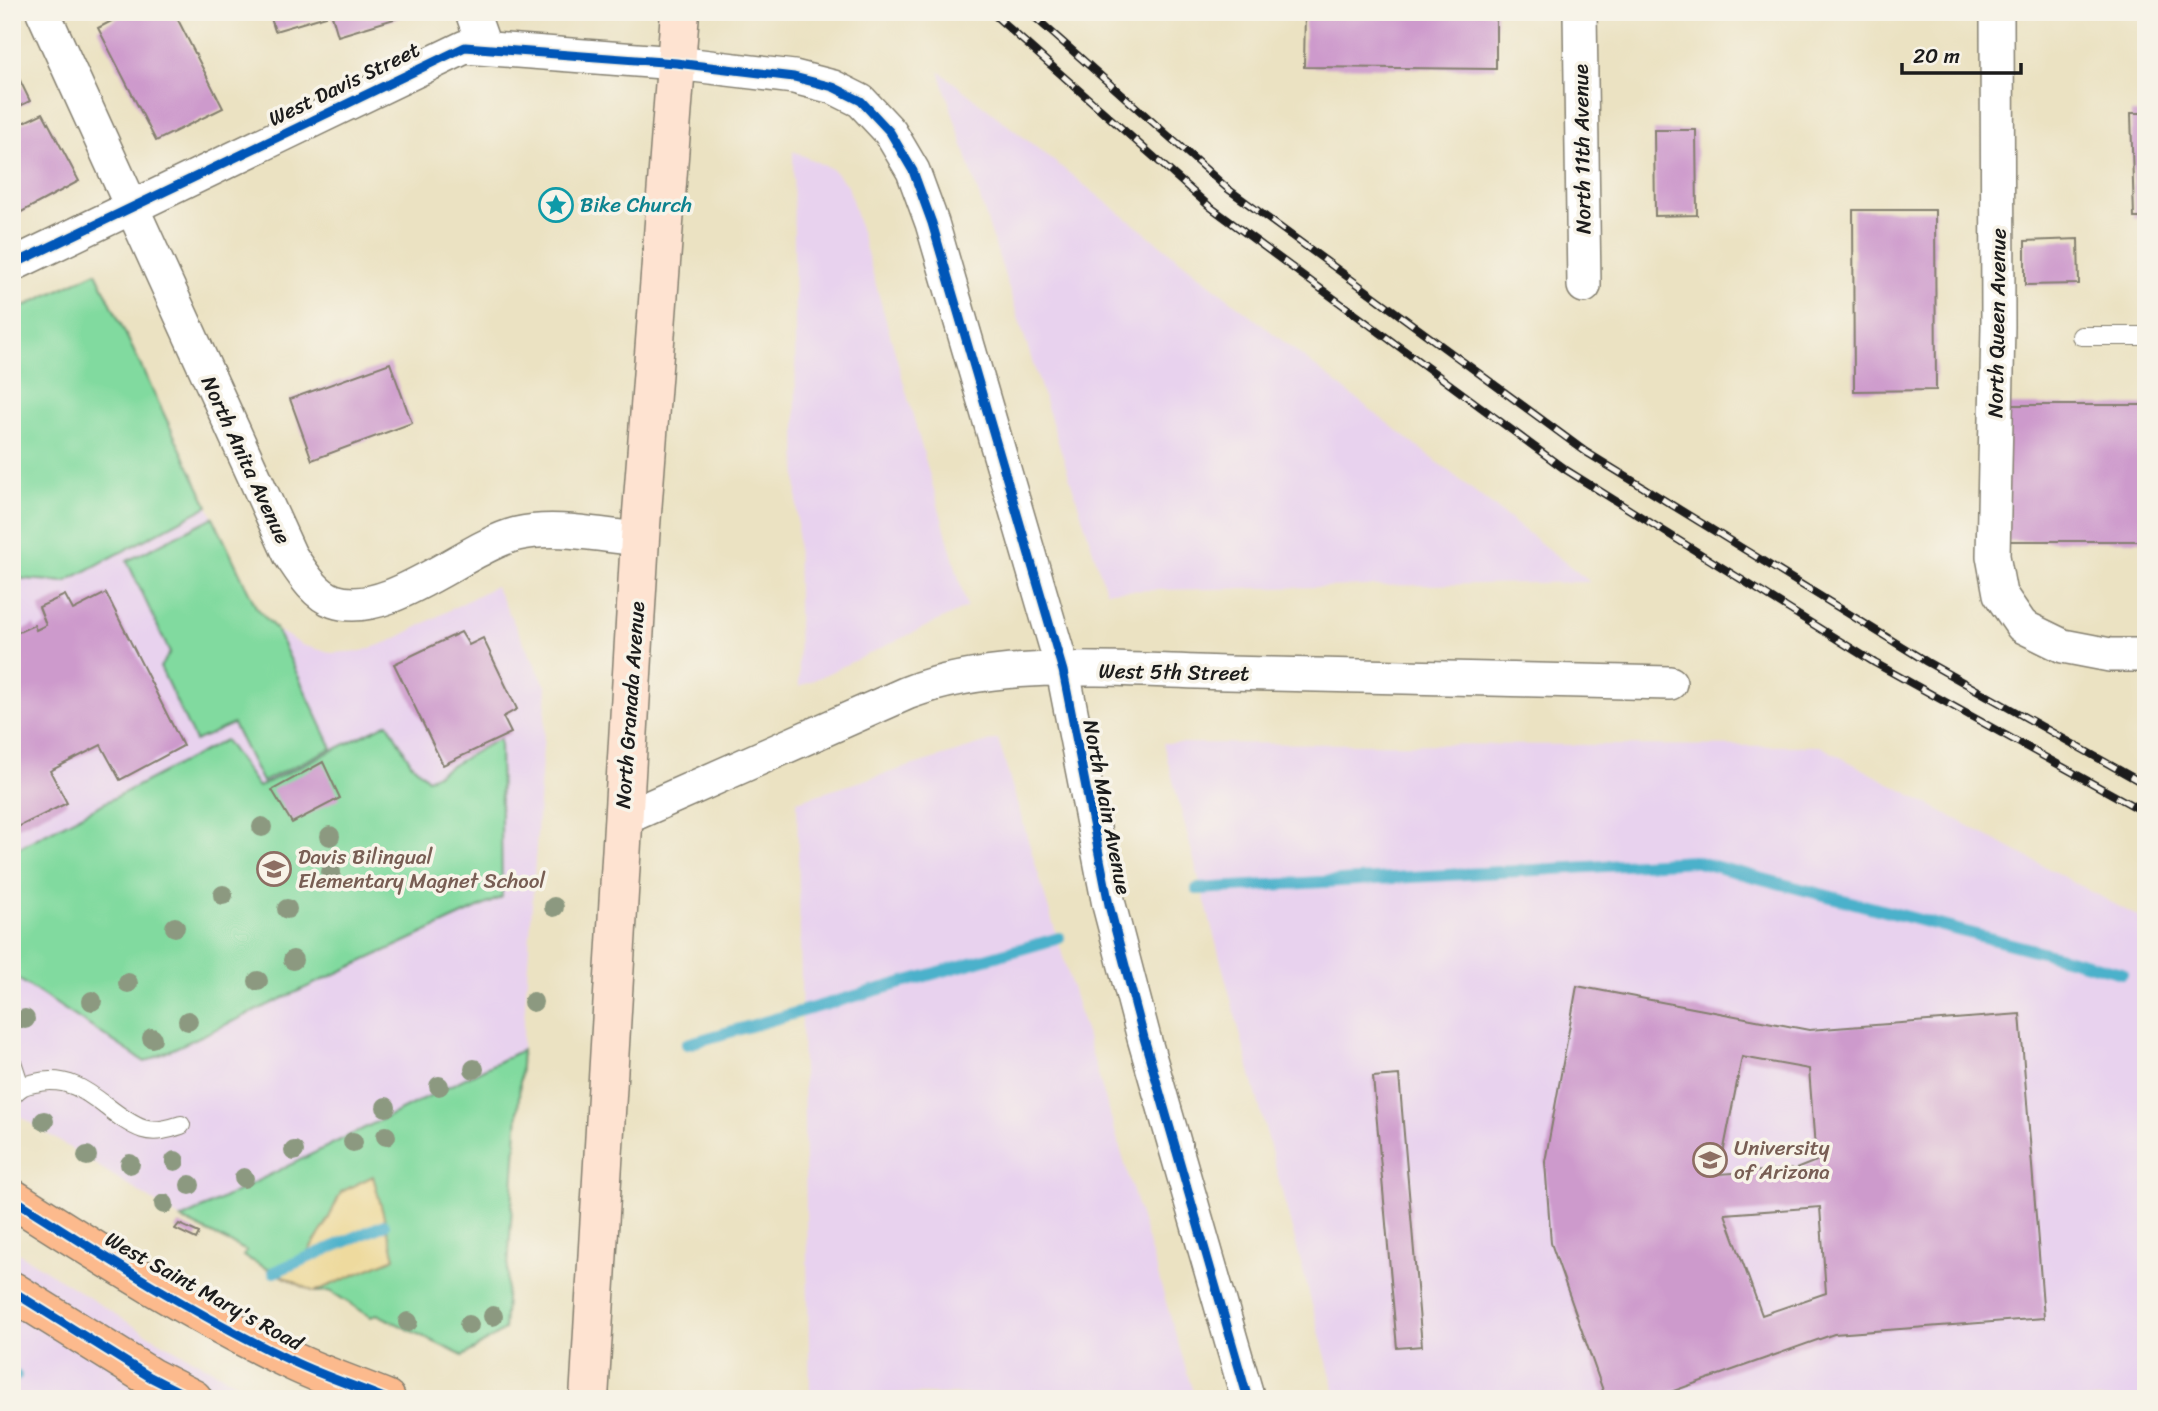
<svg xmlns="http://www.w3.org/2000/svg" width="2158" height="1411" font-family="Sriracha,sans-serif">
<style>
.built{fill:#e8d2ee}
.green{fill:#81da9f;stroke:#4e7b5e;stroke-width:2}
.sand{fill:#eeda9e;stroke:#857b5d;stroke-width:2}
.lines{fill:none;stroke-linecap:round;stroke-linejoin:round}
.stream{stroke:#4cb1cb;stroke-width:12}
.building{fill:#cd9acc;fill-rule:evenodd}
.lane-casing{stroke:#847f6f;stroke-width:20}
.street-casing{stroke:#847f6f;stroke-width:36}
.secondary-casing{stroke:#847f6f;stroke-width:41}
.primary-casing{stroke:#847f6f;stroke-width:41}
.lane{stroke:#fff;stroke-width:18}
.street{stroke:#fff;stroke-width:33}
.secondary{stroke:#fee3d1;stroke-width:38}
.primary{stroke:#fcba8d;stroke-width:38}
.rail-casing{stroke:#1c1c1c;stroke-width:8}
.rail{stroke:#f7f3e8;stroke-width:5;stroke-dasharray:16;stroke-linecap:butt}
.cycleway-casing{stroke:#f7f3e8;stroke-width:13}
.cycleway{stroke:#0057b8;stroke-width:9}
.tree{fill:#8c9980}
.labels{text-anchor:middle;stroke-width:7;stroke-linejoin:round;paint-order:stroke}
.street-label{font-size:21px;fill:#1c1c1c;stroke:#f7f3e8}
.culture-label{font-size:21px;fill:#0d838f;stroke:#f7f3e8;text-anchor:start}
.education-label{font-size:21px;fill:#785e54;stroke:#f7f3e8;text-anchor:start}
</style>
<rect width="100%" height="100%" fill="#f7f3e8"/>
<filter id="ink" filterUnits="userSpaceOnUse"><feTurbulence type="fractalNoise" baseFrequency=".0143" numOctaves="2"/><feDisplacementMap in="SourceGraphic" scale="14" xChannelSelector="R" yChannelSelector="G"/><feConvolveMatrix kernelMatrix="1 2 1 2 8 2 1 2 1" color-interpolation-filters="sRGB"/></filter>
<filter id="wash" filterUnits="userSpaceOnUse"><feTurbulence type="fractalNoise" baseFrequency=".00686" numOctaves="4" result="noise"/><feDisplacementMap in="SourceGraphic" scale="28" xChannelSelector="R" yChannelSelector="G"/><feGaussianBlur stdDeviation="1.57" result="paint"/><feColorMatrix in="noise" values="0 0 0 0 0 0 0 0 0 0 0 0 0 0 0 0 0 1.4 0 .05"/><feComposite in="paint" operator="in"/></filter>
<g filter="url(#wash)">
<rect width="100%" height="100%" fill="#ebe2c2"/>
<path class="built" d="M939 71 1590 582 1106 591Z
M793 151 832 169 848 186 967 607 799 687Z
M96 272 256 607 276 629 302 645 331 653 362 651 391 641 495 586 547 688 522 1050 181 1219 12 1111V312Z
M998 739 1194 1396 810 1393 797 801Z
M1163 743 1820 746 2146 921V1399H1337Z
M12 1249 145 1333 266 1399H12Z"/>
<path class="green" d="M96 272 208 506 65 582 12 578V312Z
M213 517 256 607 276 629 332 748 262 782 233 724 195 741 160 667 170 653 127 561Z
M388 723 411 763 428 779 500 738 502 897 145 1062 12 975V851L225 740 258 787Z
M522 1050 504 1330 463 1356 377 1314 371 1317 330 1291 314 1292 322 1288 278 1266 268 1269 243 1256 247 1251 181 1219Z"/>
<path class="sand" d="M373 1176 395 1258 314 1292 268 1269 304 1258 325 1226 341 1192Z"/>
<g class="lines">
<path class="stream" d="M1197 889 1694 861 2122 973
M687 1044 1059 938
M274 1272 384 1225
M12 1377 16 1376"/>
</g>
<g id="blocks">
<path class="building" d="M129 12H174L223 108 156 141 98 28Z
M269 12H325L326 16 275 31Z
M331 12H414V13L338 36Z
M1305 12H1496V69L1304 67Z
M12 64 30 101 12 110Z
M43 113 79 181 12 217V128Z
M2131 113H2146V218H2134Z
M1654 130H1696L1697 215 1655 216Z
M1853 210H1935L1936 390 1854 391Z
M2078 239 2079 284 2025 285V241Z
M390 363 412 423 312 460 290 399Z
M2006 405H2146V541H2007Z
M106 593 183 746 120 780 101 745 50 771 67 803 12 830V635L34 625 36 630 46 625 39 607 65 595 73 610Z
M461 632 469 645 483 638 517 709 503 717 511 733 443 765 394 664Z
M323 762 340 798 292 823 272 790Z
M1577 986 1809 1030 2020 1014 2044 1318 1834 1334 1651 1399H1606L1551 1243 1545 1162ZM1742 1057 1809 1069 1816 1161 1796 1169 1719 1174ZM1820 1207 1826 1293 1762 1315 1725 1214Z
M1399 1075 1422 1346 1397 1348 1373 1077Z
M179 1224 199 1233 196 1239 175 1229Z"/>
</g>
</g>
<g filter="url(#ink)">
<use href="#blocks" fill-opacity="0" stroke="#847f6f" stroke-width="2"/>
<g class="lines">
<g class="lane-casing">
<path id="lane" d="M2081 336H2146
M12 1062 20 1086
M12 1096C19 1087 24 1085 35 1083 84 1071 106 1116 143 1129 155 1133 169 1129 181 1125"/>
</g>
<g class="street-casing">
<path id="street" d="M43 12 290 555C301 571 314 594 334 601 387 620 465 547 517 534 556 525 602 536 640 539
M472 12 484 46
M1580 12 1584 286
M1997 12 1998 326 1993 556 2000 594 2022 626 2063 646 2110 655H2146
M12 265 465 47 676 63 794 77 833 87 861 101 890 132 913 171 932 223 1063 671 1109 905 1144 1038 1248 1399
M623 819 907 693C999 657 1129 671 1228 673 1375 676 1522 680 1670 683"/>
</g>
<g class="secondary-casing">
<path id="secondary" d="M589 1399 640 539 680 12"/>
</g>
<g class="primary-casing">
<path id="primary" d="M12 1198C103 1256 195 1315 292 1361 323 1376 355 1386 386 1399
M12 1291 150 1377 193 1399"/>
</g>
<use href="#lane" class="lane"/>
<use href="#street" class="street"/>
<use href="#secondary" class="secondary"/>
<use href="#primary" class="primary"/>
<g class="rail-casing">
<path id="rail" d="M991 12 1209 206 1563 468 1875 663 2146 813
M1029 12 1228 189 1586 452 1927 662 2146 785"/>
</g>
<use href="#rail" class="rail"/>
<g class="cycleway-casing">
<path id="cycleway" d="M12 265 465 47 676 63 794 77 833 87 861 101 890 132 913 171 932 223 1063 671 1109 905 1144 1038 1248 1399
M12 1198C103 1256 195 1315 292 1361 323 1376 355 1386 386 1399
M12 1291 150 1377 193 1399"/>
</g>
<use href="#cycleway" class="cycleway"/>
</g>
<g class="tree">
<circle cx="262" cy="827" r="10"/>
<circle cx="330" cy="836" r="10"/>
<circle cx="331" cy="872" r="10"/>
<circle cx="223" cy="895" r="10"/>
<circle cx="554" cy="907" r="10"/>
<circle cx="287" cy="909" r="10"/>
<circle cx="175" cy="927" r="10"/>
<circle cx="293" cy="960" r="10"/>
<circle cx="258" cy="981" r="10"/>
<circle cx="128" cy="983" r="10"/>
<circle cx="92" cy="1001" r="10"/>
<circle cx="533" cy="1002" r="10"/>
<circle cx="25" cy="1019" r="10"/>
<circle cx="188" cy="1021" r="10"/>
<circle cx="152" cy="1038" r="10"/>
<circle cx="474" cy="1069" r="10"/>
<circle cx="439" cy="1086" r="10"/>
<circle cx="386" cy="1107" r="10"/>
<circle cx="44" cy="1121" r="10"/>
<circle cx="386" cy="1136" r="10"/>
<circle cx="353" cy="1142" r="10"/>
<circle cx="294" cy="1151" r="10"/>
<circle cx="87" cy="1156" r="10"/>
<circle cx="175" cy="1161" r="10"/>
<circle cx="130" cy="1164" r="10"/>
<circle cx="244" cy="1178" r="10"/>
<circle cx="190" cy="1185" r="10"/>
<circle cx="164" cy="1204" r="10"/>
<circle cx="493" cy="1316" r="10"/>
<circle cx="408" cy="1322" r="10"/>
<circle cx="469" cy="1325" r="10"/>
</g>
</g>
<defs>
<g id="sight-ring" transform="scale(1.75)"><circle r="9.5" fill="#f7f3e8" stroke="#0f9aa8" stroke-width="1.5"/><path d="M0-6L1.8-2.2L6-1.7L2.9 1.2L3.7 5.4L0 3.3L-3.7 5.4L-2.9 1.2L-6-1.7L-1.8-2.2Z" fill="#0f9aa8"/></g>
<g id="school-ring" transform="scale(1.75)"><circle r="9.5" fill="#f7f3e8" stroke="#8d6e63" stroke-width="1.5"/><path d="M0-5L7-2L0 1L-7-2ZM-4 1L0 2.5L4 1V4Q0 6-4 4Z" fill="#8d6e63"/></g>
<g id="university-ring" transform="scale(1.75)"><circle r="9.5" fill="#f7f3e8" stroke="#8d6e63" stroke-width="1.5"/><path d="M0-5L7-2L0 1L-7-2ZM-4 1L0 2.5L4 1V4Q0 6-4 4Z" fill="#8d6e63"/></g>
</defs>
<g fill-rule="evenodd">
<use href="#sight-ring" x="556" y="205"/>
<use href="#school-ring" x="274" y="869"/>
<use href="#university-ring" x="1710" y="1160"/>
</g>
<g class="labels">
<g class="street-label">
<text transform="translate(344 84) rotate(-26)" y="7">West Davis Street</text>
<text transform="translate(1582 149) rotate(-91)" y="7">North 11th Avenue</text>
<text transform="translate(1997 323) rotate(-89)" y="7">North Queen Avenue</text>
<text transform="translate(246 460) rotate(65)" y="7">North Anita Avenue</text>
<text transform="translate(1174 672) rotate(1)" y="7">West 5th Street</text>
<text transform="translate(630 705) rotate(-86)" y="7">North Granada Avenue</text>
<text transform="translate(1107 807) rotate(79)" y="7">North Main Avenue</text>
<text transform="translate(204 1291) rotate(29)" y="7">West Saint Mary's Road</text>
</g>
<g class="culture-label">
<text x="580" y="212">Bike Church</text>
</g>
<g class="education-label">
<text x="298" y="864">Davis Bilingual<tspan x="298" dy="24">Elementary Magnet School</tspan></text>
<text x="1734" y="1155">University<tspan x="1734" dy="24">of Arizona</tspan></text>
</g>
</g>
<rect width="2158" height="1411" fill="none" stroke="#f7f3e8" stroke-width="42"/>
<path d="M1902 63v10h119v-10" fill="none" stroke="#1c1c1c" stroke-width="3.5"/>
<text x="1913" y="63" font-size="21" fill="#1c1c1c" stroke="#f7f3e8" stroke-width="5" paint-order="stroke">20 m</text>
</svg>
